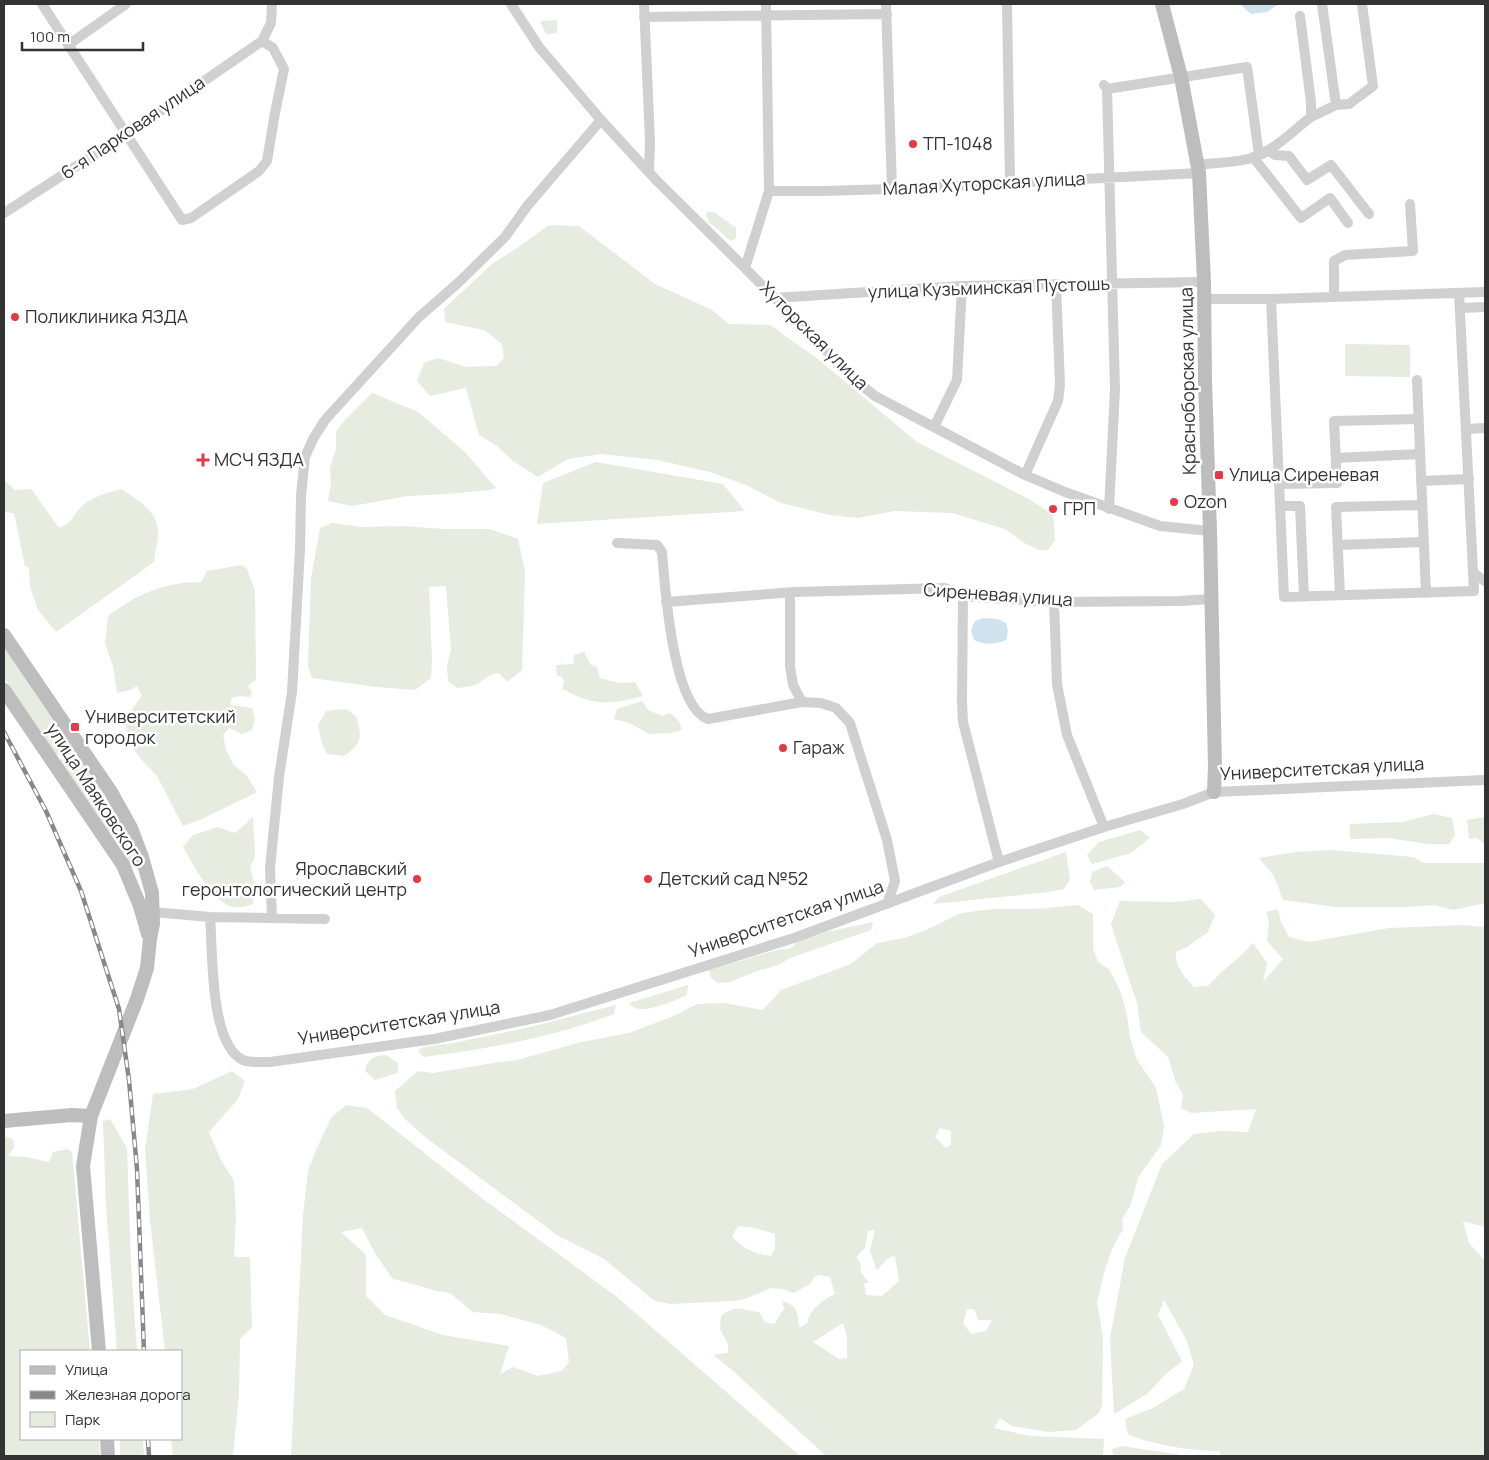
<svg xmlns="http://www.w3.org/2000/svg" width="1489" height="1460" font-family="Manrope,sans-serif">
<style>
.green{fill:#e6ecdf;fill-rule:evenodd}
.water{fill:#cfe2ee}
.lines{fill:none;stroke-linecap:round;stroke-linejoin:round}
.street{stroke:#d0d0d0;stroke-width:10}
.secondary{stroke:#bdbdbd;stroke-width:14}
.rail-casing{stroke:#888;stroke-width:4.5}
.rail{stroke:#fff;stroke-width:2.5;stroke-dasharray:8;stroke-linecap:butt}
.poi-dot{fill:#e63946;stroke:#fff;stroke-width:2}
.labels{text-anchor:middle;stroke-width:5;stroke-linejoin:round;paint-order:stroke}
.street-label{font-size:18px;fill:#333;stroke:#fff}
.poi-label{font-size:18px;fill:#333;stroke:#fff;text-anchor:start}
</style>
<rect width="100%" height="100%" fill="#fff"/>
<path class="green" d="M557 20V33L546 34 540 21Z
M707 212H714L736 228V238L731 241 710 223 706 215Z
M549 225 579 226 655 284 712 310 729 324 770 325 818 359 917 442 1029 499 1053 515 1055 540 1048 550H1039L1026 544 1005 529 952 513 895 511 858 518 830 515 781 503 746 485 710 472 657 460 601 454 568 459 538 477 513 461 497 446 479 435 466 388 430 396 417 381 424 363 438 358 467 367 496 366 504 358 502 344 484 330 445 322 444 309 492 264 520 246Z
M1345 344 1410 345V377L1345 376Z
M372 393 418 412 464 451 496 488 489 490 448 494 408 496 352 506 328 501 331 482 330 468 336 449V432L344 421Z
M596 462 723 484 745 511 537 524 543 483Z
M4 480 15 490 31 489 59 528C73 523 72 516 81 507 93 496 107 493 121 489 137 499 156 510 158 530 159 539 155 552 154 562L56 632 38 610 30 587 29 568 25 566 14 513 4 512Z
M332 523 362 527 402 526 445 529H490L518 539 525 572 522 670 507 682 499 673C489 673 485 680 477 684 471 687 463 687 457 688L448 681 447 665 451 650 446 586 429 587 432 660 431 678 415 690 376 687 312 678 308 666 311 579 320 528Z
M242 565 247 569 255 590 256 679 248 686 252 692 250 697 240 696 232 698 230 705 252 708 255 719 252 730 242 734 229 728 223 735 226 750 234 765 247 776 257 792 202 819 183 826 157 776 140 758 130 743 124 719C132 712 135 704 142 696L137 686 130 690 117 693 113 666 105 643 108 616C137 594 165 582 201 582L207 571Z
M4 644 71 745 57 756 4 678Z
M584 652 591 665 597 667 600 678 619 683 635 682 643 696C608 705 595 706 562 689L564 682 562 677 557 675 556 665 573 664 574 655Z
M642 701 648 710 662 716 669 713C677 717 680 722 682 730L671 733 649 734 630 723 614 719 617 709Z
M346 709 356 716C362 737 363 743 344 756L327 754 322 744 318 725 326 711Z
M76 750 123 827 119 833 111 835 59 760Z
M1433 814 1452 818 1455 835 1449 844H1429L1387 838 1350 839V824L1403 822Z
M253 817 255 858 250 866 254 884 253 904C246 906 241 908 234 907 213 904 193 864 183 847L193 835 218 827 235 833Z
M1485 817V844L1477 838 1469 839 1467 820Z
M1140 830 1150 838 1131 853 1092 864 1087 855 1099 842Z
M128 842 136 865 129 868 118 848Z
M1331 850 1413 857 1424 863H1485V903L1453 910 1435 905 1407 907H1336L1283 900 1274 876 1259 858 1295 852Z
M1066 852 1070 879 1064 889 1049 892 933 904 939 897Z
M1107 866 1125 882 1120 887 1094 890 1090 882 1092 872Z
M1201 899 1215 915 1208 932 1187 947 1176 952C1175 967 1184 976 1194 987L1208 986C1222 970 1239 959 1253 943L1267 963 1263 982 1283 959 1267 941 1269 922 1266 912 1278 909 1281 922 1289 937 1309 942 1389 928 1464 925 1485 927V1227L1463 1221 1469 1243 1485 1261V1456H1220V1451C1193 1451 1152 1445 1128 1434L1125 1419 1153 1408 1184 1389 1194 1365 1186 1339 1164 1300 1158 1315 1182 1361 1167 1373 1147 1394 1114 1414 1110 1338 1125 1258 1162 1164 1194 1134 1221 1131 1248 1132 1256 1109 1191 1113 1181 1108 1183 1094 1176 1083 1168 1057 1141 1032 1137 1003 1111 924 1120 901 1174 902Z
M1078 905 1093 914V949L1098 962 1109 969 1121 993 1127 1015 1130 1038 1137 1060 1156 1088 1164 1126 1161 1145 1139 1176 1130 1206 1122 1219 1123 1229 1113 1247 1106 1266 1097 1302 1103 1337 1102 1405 1099 1413 1076 1430 1049 1432 1012 1426 1000 1418 994 1428 1030 1436 1104 1439 1103 1456H826L731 1369 713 1355 728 1353V1344L720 1329 721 1316C735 1304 742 1310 759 1312L765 1322 774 1324 784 1309 782 1301C800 1307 796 1312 800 1328L807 1323C810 1309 823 1299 835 1294L830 1277 819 1275 814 1277 811 1283 794 1293 783 1289 771 1288 745 1299 732 1301 670 1304 655 1301 604 1259 557 1235 425 1137 405 1119 397 1108 395 1091 418 1071 433 1073 493 1063 517 1060 581 1042 629 1033 674 1016 697 1004 724 1003 763 1010 781 990 851 964 877 943 904 938 926 930 961 913 993 909H1037ZM940 1128 951 1131V1144L946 1148 935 1137ZM738 1226 755 1228 775 1234V1248L771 1256C755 1254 742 1249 732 1236ZM875 1230 870 1251 875 1264 876 1271C883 1266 885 1256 895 1256L899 1281 882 1296 866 1295 864 1283H869L861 1272 860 1262 856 1257 865 1248 868 1231ZM967 1309H974L978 1320H992L986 1331 971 1334 963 1323ZM843 1323 847 1337V1358L839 1359 813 1342Z
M873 922 871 930 790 958 778 965 754 972 730 982 718 983 711 978 709 970 781 949H789L799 941 826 932Z
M688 985 687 995C676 1000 647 1013 635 1008 635 1008 630 1004 629 1003Z
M616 1005 614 1014C553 1037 489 1049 424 1057L418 1051 423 1047 454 1043 526 1028Z
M386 1055 398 1063V1073L375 1080 365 1071C368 1058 373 1056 386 1055Z
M232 1071 245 1081 238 1099 209 1132 221 1160 234 1181 236 1217 234 1257H250L252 1327 240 1339 239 1394 233 1456H173L171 1439H181V1351H165L150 1220 145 1150 153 1094 193 1089Z
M346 1105 367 1108 483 1199 617 1297 800 1456H291L303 1216 308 1171 316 1150 331 1118ZM362 1228 376 1255 393 1279 417 1285 436 1291 450 1293 473 1312 501 1314 541 1325 566 1338 569 1362 562 1371 538 1376 513 1367 500 1374 509 1346 443 1335 385 1315 366 1296V1255L341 1232Z
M110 1119 127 1148 131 1264 137 1351H117L106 1206 103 1121Z
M4 1136 13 1139 14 1147 8 1156 26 1157 49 1162 53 1152 67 1149 72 1152 90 1351H21V1439H99L100 1456H4Z
M120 1439H143L144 1456H120Z
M1122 1446 1189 1456H1113L1112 1449Z"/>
<path class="water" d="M1242 4H1279L1267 12 1251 14 1242 6Z
M983 618 998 619 1006 623 1008 631 1006 640C995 645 984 645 974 640L971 630 975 621Z"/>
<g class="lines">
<path class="street" d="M42 4 182 220 191 218 259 171 267 161 275 113 284 69 273 48 262 41
M511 4 539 47 601 120 657 181 745 268 855 380 875 396 1025 475 1065 492 1160 526 1210 531
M644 4 650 141 649 171
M886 4 892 189
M1007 4 1010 183
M644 17 887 14
M68 45 126 4
M1104 85 1107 89 1115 390 1109 509
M1107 89 1247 67 1259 155 1268 150 1275 155 1289 156 1307 180 1331 165 1369 214
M1336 105 1349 104 1373 86 1362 4
M1311 117 1336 105 1322 4
M1253 157 1301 218 1330 198 1348 223
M1198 165C1218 162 1242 163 1260 155 1279 146 1295 129 1311 117V102L1300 16
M769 191H823L892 189 1199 173
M4 213 146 121 262 41 271 23 272 4
M745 268 769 191 766 4
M1334 297V261L1345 255 1413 251 1410 204
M774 298 962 286 1204 282
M1204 299H1271L1485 292
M1271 299 1284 597 1474 591 1459 293
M1460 308 1485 307
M1417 380 1426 593
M934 427 957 380 962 286
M1466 429 1485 428
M1336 458 1420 454
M1025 475 1058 401 1060 385 1056 284
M1421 481 1469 479
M1279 484 1337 483 1334 421 1419 419
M1280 506H1300L1304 597
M617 543 657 545 662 552C665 585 672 707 708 719L802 702 821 703 836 708 850 723 887 840 895 881 887 904
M1338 545 1424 542
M1473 573 1485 581
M790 593V666L793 685 802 702
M1340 595 1336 507 1422 505
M963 596 962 701 963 722 999 862
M666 602 795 592 945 588 963 596 1054 602 1180 601 1211 599
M1054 602 1057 684 1067 735 1104 827
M153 912 210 917 325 919
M210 917C213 950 209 1044 243 1060 249 1063 262 1062 270 1062L434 1039 550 1015 794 938 999 862 1104 827 1183 804 1214 792 1485 780
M272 918 270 868 279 777 292 692 300 550 301 495 305 457 313 439 325 420 419 317 458 283 505 237 528 205 601 120"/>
<path class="secondary" d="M1162 4 1181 77 1199 173 1204 282 1205 381 1210 531 1215 767 1214 792
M4 635 111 792 131 828 142 857 152 893 153 924 150 939 147 968 137 999 91 1116 83 1166 99 1351
M4 690 123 865 140 906 148 934
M4 1121 72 1115 91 1116
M107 1439 108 1456"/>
<g class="rail-casing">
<path id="rail" d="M4 732 46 811 81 891 119 1009 129 1080 137 1169 144 1351
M148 1439 149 1456"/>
</g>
<use href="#rail" class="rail"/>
</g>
<g class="poi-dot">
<circle cx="913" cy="144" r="5"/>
<circle cx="15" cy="317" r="5"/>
<path d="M200.5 452.5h5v5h5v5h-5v5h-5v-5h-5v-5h5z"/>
<rect x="1214" y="470" width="10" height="10" rx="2.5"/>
<circle cx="1174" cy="502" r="5"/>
<circle cx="1053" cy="509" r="5"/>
<rect x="70" y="722" width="10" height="10" rx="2.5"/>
<circle cx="783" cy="748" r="5"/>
<circle cx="417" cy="879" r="5"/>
<circle cx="648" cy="879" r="5"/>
</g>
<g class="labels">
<g class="street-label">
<text transform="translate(133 128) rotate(-34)" y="6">6-я Парковая улица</text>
<text transform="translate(984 184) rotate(-3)" y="6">Малая Хуторская улица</text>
<text transform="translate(989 288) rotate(-2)" y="6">улица Кузьминская Пустошь</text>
<text transform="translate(814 336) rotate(45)" y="6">Хуторская улица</text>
<text transform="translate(1188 381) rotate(-91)" y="6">Красноборская улица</text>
<text transform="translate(998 595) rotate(4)" y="6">Сиреневая улица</text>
<text transform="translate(1322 769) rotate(-3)" y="6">Университетская улица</text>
<text transform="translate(96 795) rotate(57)" y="6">улица Маяковского</text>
<text transform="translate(786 919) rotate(-19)" y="6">Университетская улица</text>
<text transform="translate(399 1023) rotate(-9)" y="6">Университетская улица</text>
</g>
<g class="poi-label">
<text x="923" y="150">ТП-1048</text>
<text x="25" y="323">Поликлиника ЯЗДА</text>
<text x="214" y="466">МСЧ ЯЗДА</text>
<text x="1229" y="481">Улица Сиреневая</text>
<text x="1184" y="508">Ozon</text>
<text x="1063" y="515">ГРП</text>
<text x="85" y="723">Университетский<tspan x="85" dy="21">городок</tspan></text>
<text x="793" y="754">Гараж</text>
<text x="407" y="875" text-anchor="end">Ярославский<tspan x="407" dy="21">геронтологический центр</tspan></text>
<text x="658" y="885">Детский сад №52</text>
</g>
</g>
<rect width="1489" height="1460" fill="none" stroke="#333333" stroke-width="10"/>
<rect x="20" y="1350" width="162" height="90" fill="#ffffff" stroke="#adadad"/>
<rect x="30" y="1366" width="25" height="8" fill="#bdbdbd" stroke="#adadad"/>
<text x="65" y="1375" font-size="15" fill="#333333">Улица</text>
<rect x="30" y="1391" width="25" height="8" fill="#888888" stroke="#adadad"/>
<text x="65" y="1400" font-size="15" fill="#333333">Железная дорога</text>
<rect x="30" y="1412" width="25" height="15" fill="#e6ecdf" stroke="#adadad"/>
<text x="65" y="1425" font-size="15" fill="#333333">Парк</text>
<path d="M22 42v8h121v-8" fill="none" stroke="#333333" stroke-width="2.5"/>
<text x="30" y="42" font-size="15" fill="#333333" stroke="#ffffff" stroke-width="4" paint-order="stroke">100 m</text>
</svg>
